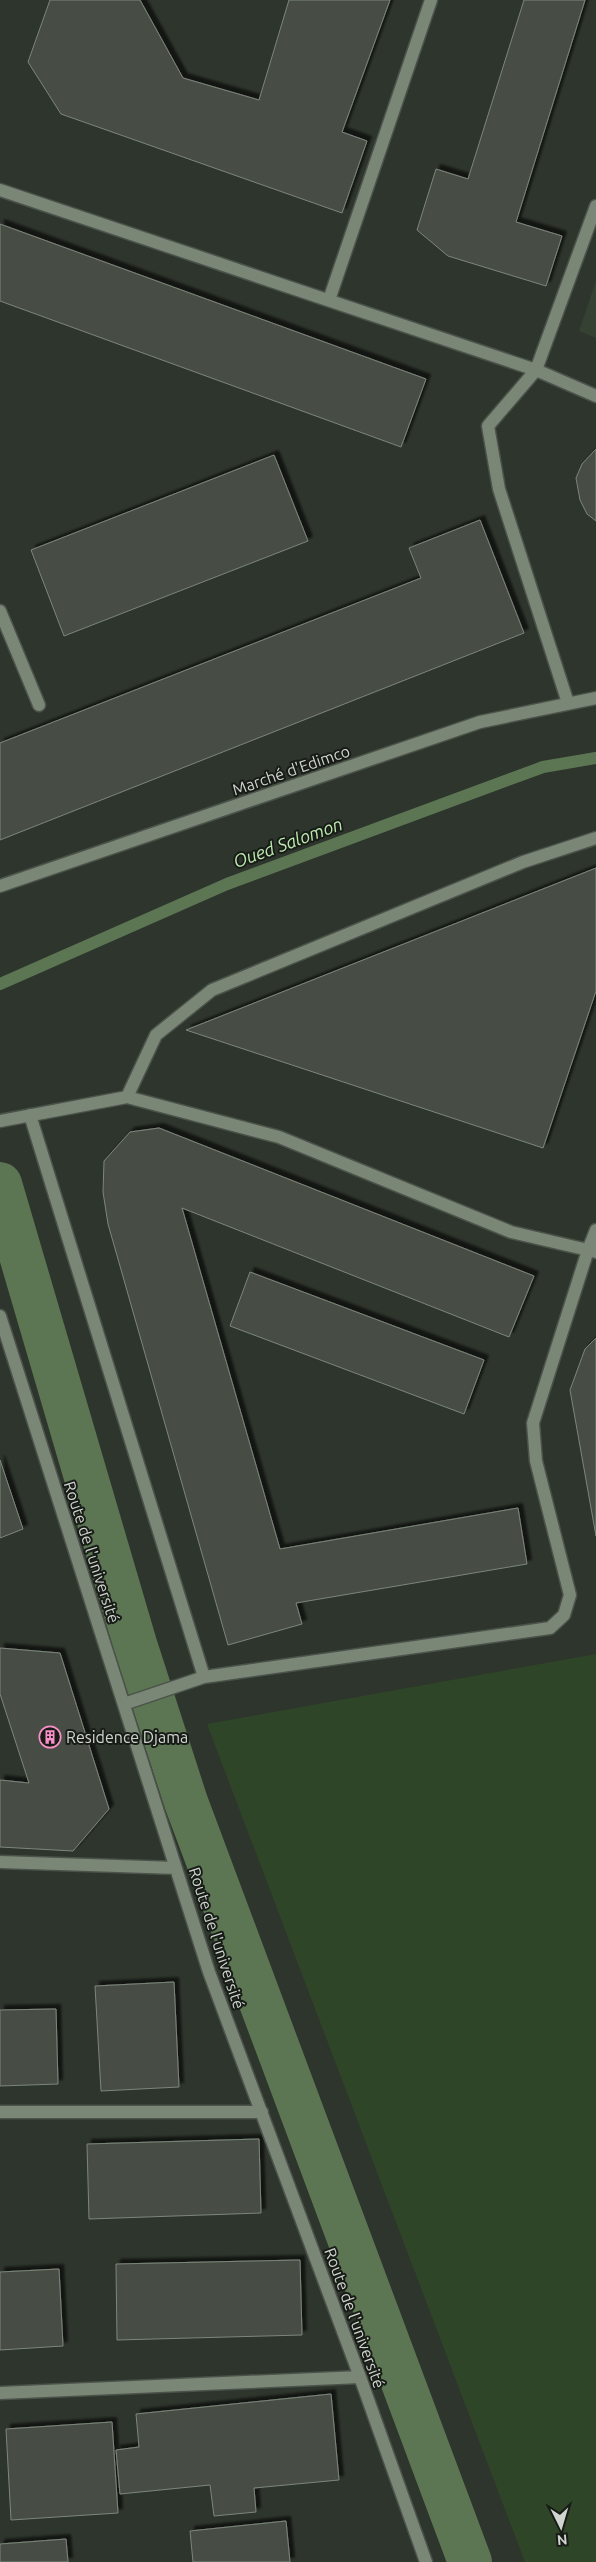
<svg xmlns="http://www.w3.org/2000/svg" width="596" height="2562" font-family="Ubuntu,sans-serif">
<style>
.built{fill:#354132}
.green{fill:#2f4528}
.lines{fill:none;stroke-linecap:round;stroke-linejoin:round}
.stream{stroke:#5c7654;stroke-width:12}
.canal{stroke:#5c7654;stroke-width:44}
.building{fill:#464e44;stroke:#7d867b;filter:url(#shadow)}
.minor-casing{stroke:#4b524a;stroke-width:15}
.minor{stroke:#7a8676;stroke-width:12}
.labels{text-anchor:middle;stroke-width:4;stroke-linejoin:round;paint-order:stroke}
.street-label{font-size:16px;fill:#d1d5d0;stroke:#181c17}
.poi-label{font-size:16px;fill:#d1d5d0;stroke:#181c17;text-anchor:start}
.water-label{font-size:18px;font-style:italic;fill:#bde9b0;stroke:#181c17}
</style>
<defs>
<filter id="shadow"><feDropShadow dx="4.5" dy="-4.5" stdDeviation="1" flood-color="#0009"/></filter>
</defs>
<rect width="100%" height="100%" fill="#2e352c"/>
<path class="built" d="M596 281V338L579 331Z"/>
<path class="green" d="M596 1654V2562H525L207 1724Z"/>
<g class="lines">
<path class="stream" d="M0 984 227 884 543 767 596 758"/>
<path class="canal" d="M0 1184 135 1644 186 1802 470 2562"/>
</g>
<path class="building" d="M50 0H140L183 78 259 100 289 0H390L342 132 367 141 342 213 61 114 28 62Z
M524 0H585L516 222 562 236 546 286 448 256 417 230 436 169 468 179Z
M0 224 426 379 401 447 0 301Z
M596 449V521L587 514 580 500 576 478 582 464Z
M274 455 308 541 64 636 31 550Z
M480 520 524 633 0 840V743L421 578 409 548Z
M596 868V991L543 1148 186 1030Z
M159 1128 534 1276 509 1337 182 1208 280 1549 518 1508 527 1564 296 1603 302 1624 228 1645 108 1224 103 1192 104 1161 130 1132Z
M250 1272 484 1360 464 1414 230 1326Z
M596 1338V1536L570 1390 585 1349Z
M0 1460 23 1529 0 1538Z
M0 1648 60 1653 109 1809 73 1851 0 1847V1780L29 1783 0 1694Z
M174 1982 179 2087 101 2091 95 1986Z
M56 2009 58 2084 0 2086V2010Z
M259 2139 261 2213 89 2219 87 2144Z
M300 2260 302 2335 117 2340 116 2264Z
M59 2269 63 2346 0 2350V2272Z
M331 2394 339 2480 254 2488 256 2512 214 2516 210 2485 120 2494 116 2450 139 2447 136 2414Z
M112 2422 118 2513 11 2520 6 2429Z
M286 2521 290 2562H193L190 2531Z
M66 2539 68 2562H0V2544Z"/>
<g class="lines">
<g class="minor-casing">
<path id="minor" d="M0 190 536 370 596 396
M329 300 431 0
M0 611 39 705
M568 703 499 489 488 426 536 370 596 206
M0 886 480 722 596 698
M127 1097 156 1035 212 990 523 862 596 838
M30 1115 204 1677 124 1704
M0 1121 127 1097 279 1137 511 1232 588 1250 596 1230
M0 1316 209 1972 360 2377 426 2562
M204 1677 550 1628 564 1615 570 1595 536 1461 533 1423 588 1250 596 1252
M0 1862 176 1868
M0 2112H262
M0 2393 360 2377"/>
</g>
<use href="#minor" class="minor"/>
</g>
<defs>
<g id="building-ring" transform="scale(1.125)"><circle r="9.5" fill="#181c17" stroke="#fa8fc7" stroke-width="1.5"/><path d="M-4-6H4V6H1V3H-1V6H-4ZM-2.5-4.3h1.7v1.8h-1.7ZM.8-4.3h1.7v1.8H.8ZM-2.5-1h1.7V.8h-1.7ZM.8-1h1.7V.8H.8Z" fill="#fa8fc7"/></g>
</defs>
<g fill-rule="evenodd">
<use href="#building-ring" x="50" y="1737"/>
</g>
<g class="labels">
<g class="street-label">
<text transform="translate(291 770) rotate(-19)" y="6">Marché d'Edimco</text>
<text transform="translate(92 1552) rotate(72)" y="6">Route de l'université</text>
<text transform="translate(217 1938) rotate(72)" y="6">Route de l'université</text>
<text transform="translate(355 2318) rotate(70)" y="6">Route de l'université</text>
</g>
<g class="poi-label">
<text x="66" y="1743">Residence Djama</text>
</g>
<g class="water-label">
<text transform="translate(288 843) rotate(-20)" y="6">Oued Salomon</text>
</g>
</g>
<g transform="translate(561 2527) rotate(175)" stroke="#181c17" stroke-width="4" paint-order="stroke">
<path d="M0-4L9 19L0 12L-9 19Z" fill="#d1d5d0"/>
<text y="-8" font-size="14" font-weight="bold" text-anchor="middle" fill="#d1d5d0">N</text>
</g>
</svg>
